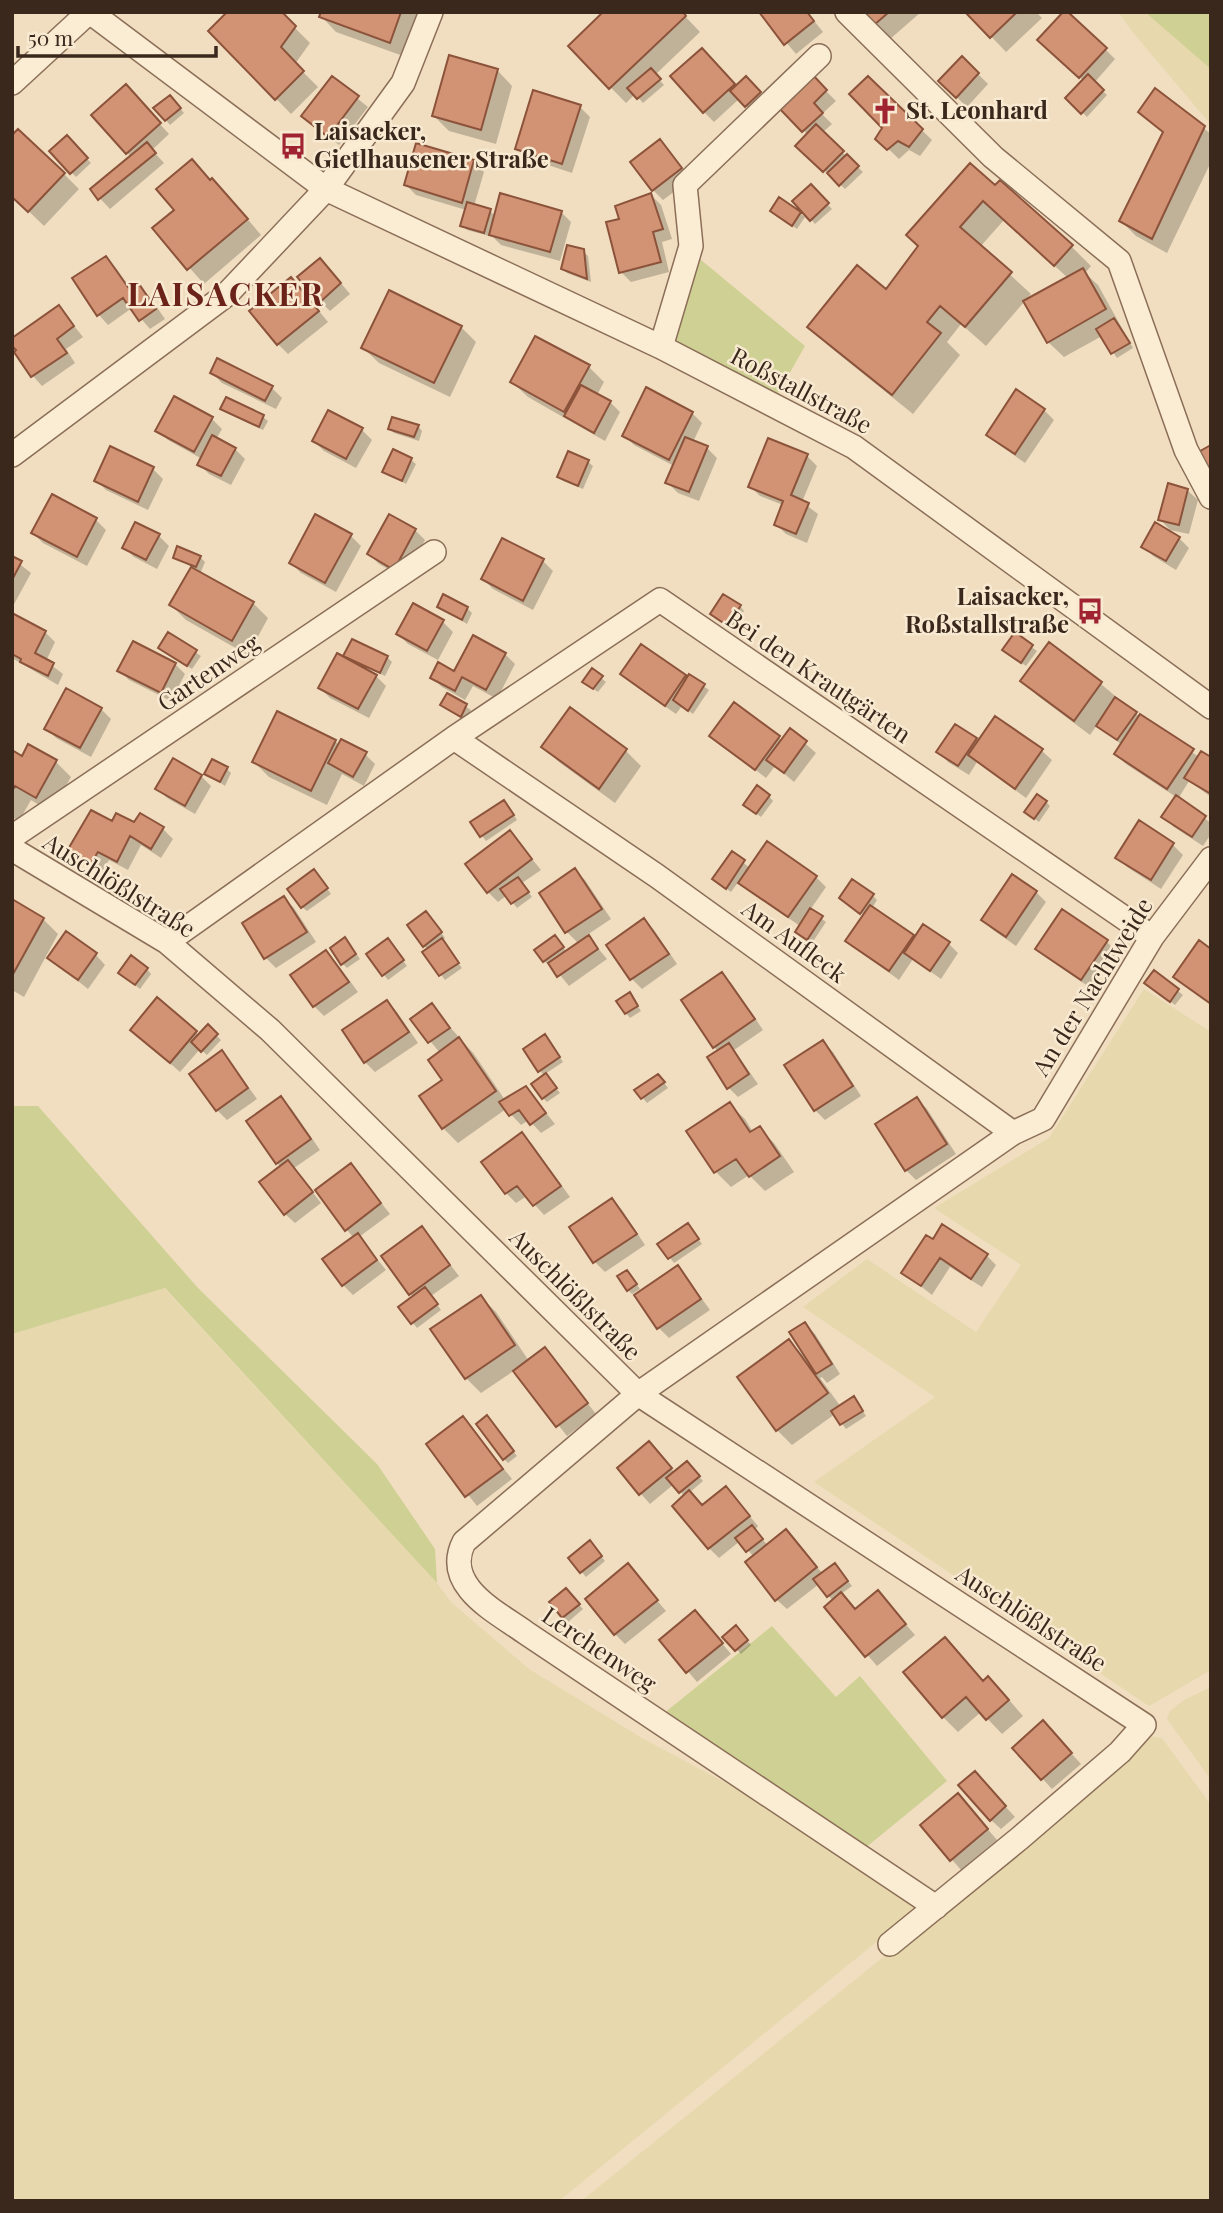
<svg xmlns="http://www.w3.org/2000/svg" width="1223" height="2213" font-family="'Playfair Display',serif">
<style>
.farmland{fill:#e7d8ad}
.green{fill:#cfd094}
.shadow{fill:#0003}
.building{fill:#d29274;stroke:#8c533b;stroke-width:2}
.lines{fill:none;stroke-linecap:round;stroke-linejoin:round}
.minor-casing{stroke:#8b6e57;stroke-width:26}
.minor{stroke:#fbecd4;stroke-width:23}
.labels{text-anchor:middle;stroke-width:5;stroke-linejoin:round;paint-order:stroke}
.poi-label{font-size:24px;font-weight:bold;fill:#3a281c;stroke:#f8e9d1;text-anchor:start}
.street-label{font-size:24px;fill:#3a281c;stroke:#f8e9d1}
.district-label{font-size:32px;font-weight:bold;letter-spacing:2px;fill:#6a2219;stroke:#f8e9d1}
</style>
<rect width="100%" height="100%" fill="#f1dec0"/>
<path class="farmland" d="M1118 12H1211V125L1131 30Z
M1144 989 1211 1032V1670L1149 1706 814 1482 935 1397 803 1307 867 1259 976 1332 1021 1265 934 1208 1049 1138Z
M164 1288 437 1583 451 1602 529 1669 642 1738 741 1791 918 1908 559 2201H12V1334Z
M1211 1687V1780L1167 1719 1170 1711 1184 1700Z
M1149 1736 1162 1738 1211 1805V2201H581L934 1916Z"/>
<path class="green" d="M1145 12H1211V69Z
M695 255 805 346 776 397 670 343Z
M12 1106H38L198 1288 377 1464 435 1549 437 1583 165 1288 12 1334Z
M772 1626 836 1697 860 1676 947 1781 864 1849 663 1714Z"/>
<path class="shadow" d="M279 12 310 43 295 64 318 87 291 114 210 31Z
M323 12H414L420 18 406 57 336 32 321 16Z
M681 12 700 32 655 75 664 85 643 103 635 94 626 103 570 46Z
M761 12H807L823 32 796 54Z
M862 12H921L889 40Z
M968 12H1036L1042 18 1006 52Z
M1105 49 1115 59 1094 83 1107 95 1087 117 1068 98 1084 81 1049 50Z
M962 58 988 84 967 107 940 81Z
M712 60 736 87 746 78 765 98 751 111 739 99 714 122 704 112Z
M497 70 512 86 496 144 449 131 434 116Z
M812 77 836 101 822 114 832 124 822 133 863 172 845 189 798 146 808 135 781 107Z
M332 78 368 107 339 145 304 116Z
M868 78 932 140 920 156 909 150 899 159 877 138 884 127Z
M1156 91 1211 134V162L1167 253 1136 236 1121 221 1164 134 1140 112Z
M135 97 169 134 152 150 164 163 110 209 92 190 131 157 94 115Z
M174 101 184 113 170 125 166 120Z
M580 107 590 117 572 173 527 158 517 148Z
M66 137 91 163 76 177 51 151Z
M660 141 691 179 663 200 653 190Z
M192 161 227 195 261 235 204 284 155 229 176 210Z
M474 161 484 172 474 206 490 211 496 217 561 212 571 222 560 261 501 245 489 233V236L467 230 462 225 466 210 416 195 406 185Z
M970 165 1071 246 1091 266 1085 273 1098 285 1133 348 1117 358 1102 336 1064 357 1048 342 1068 278 1004 220 980 247 1031 294 986 346 961 324 947 342 960 355 913 414 830 347 810 327 886 291 920 247Z
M64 174 79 189 44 226 12 195Z
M810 186 832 209 815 224 794 201Z
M651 195 661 205 672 239 662 242 669 272 631 282 621 272 622 220Z
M772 211 800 213 805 217 797 229Z
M583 251 588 256 591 282 567 273 563 268Z
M106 258 116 268 132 291 139 286 149 296 165 319 150 329 132 308 108 325 99 315Z
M330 270 350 294 330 311 320 301Z
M301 289 328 322 288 354 278 344Z
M59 307 83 337 66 349 75 363 42 386 33 376Z
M461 327 476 342 450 397 379 363 363 348Z
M589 367 604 382 597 395 610 402 620 412 605 441 528 397 512 382Z
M212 373 272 388 282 398 276 409 222 383Z
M1017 392 1044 410 1054 420 1025 463 998 444 988 435Z
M222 408 263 417 268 421 263 430 227 413Z
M692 413 702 423 693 442 707 448 717 458 699 501 678 493 668 483 674 466 634 445 624 435Z
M212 419 222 429 216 439 235 449 245 459 231 485 209 474 199 464 202 459 168 440 158 430Z
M418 426 422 431 419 441 394 433 390 429Z
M362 430 372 440 356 468 324 451 314 441Z
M569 453 588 462 593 466 583 489 563 481 559 476Z
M807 456 817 466 802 502 818 514 807 543 786 534 776 524 783 505 760 496 750 486Z
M411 460 416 464 406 484 384 471Z
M153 469 163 479 148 510 106 490 96 480Z
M1187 490 1198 500 1189 534 1170 530 1160 519Z
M52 497 96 520 106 530 87 566 43 543 33 533Z
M415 530 425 540 404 578 379 564 369 554Z
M159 536 169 546 157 569 134 557 124 547Z
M351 536 361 546 336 592 301 573 291 563Z
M1179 538 1189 548 1176 570 1153 556 1143 546Z
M175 557H200L205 562 200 574 253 603 268 618 248 655 186 620 171 605 192 567Z
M12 558 31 573 12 608Z
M543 561 553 571 533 610 493 589 483 579Z
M740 606 744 611 733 629 712 614Z
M439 607 467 608 472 613 467 624Z
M12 615 45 632 55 642 46 661 63 674 58 685 12 658Z
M443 622 453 632 438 660 408 644 398 634Z
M169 634 201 656 192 669 165 652Z
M1015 635 1037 651 1026 666 1009 654Z
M1050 645 1101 684 1140 717 1199 757 1211 759V797L1189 781 1178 799 1211 823V834L1203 846 1174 827 1164 817 1176 797 1126 764 1116 754 1122 745 1097 725 1090 735 1038 696 1022 681Z
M642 646 688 680 690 677 709 690 693 714 682 706 676 714 633 684 623 674Z
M505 654 515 664 497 699 473 686 465 700 442 687 432 677 455 673Z
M346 656 387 657 392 662 385 676 361 665 360 668 376 676 386 686 369 718 330 698 320 688 353 663Z
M175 664 185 674 171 701 129 680 119 670Z
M601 678 606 682 598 692 589 686Z
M447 695 471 710 465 720 442 705Z
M101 709 111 719 91 757 56 738 46 728Z
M570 710 626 751 641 766 615 803 559 762 543 747Z
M996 718 1042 751 1052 760 1026 798 977 762 969 775 948 762 938 752 976 739 979 743Z
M791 731 816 753 794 782 775 766 766 778 711 735 779 738 782 741Z
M335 741 340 746 365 754 375 764 364 786 342 774 327 805 269 777 254 762Z
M29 747 56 762 71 777 51 812 31 800 19 821 12 817V752L23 758Z
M227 769 231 773 225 786 206 773Z
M201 776 211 786 195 814 167 798 157 788Z
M769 796 773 801 761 817 750 809Z
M1046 802 1050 806 1039 822 1031 816Z
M508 806 517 820 486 841 472 823Z
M112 823 163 829 173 839 161 858 141 845 128 870 109 860 101 873 80 861 70 851Z
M1139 823 1173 845 1183 855 1161 889 1127 867 1117 857Z
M510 832 541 870 522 883 532 897 517 908 507 895 498 902 488 892Z
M732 854 750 868 816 877 826 887 810 910 826 922 812 943 801 936 800 926 751 892 739 881 731 892 719 883Z
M575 871 585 880 611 919 587 935 607 959 569 986 551 964 549 965 544 961 560 942 567 953 579 944 567 932 541 893Z
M318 876 331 894 307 911 302 907Z
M1036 892 1046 902 1016 946 993 930 983 920Z
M873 896 877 900 872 908 915 939 948 943 958 953 941 979 913 959 899 980 858 950 848 940 865 916 845 902Z
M284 898 294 908 316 942 276 968 266 958Z
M12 901 43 919 58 934 24 997 12 990Z
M1063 911 1107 942 1117 952 1092 989 1047 958 1037 948Z
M430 917 445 938 441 941 462 968 445 980 425 953 429 950 424 946Z
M644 920 654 930 677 964 642 989 632 979 608 945Z
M349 944 360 959 347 968 342 963Z
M392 945 407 966 388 980 368 955Z
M326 952 336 962 358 992 324 1016 314 1006Z
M96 955 105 965 88 989 49 958Z
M147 969 151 974 140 989 125 977Z
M1154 972 1183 995 1175 1005 1151 987Z
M722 974 732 984 763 1030 734 1050 758 1084 738 1097 728 1087 719 1052 714 1047Z
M630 995 641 1011 630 1018 626 1013Z
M387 1002 397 1012 418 1043 375 1072 365 1062Z
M431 1006 474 1054 505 1100 526 1088 555 1124 541 1133 529 1120 521 1125 506 1109 458 1143 443 1128 444 1080 440 1053 413 1020Z
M208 1027 221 1040 207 1055 200 1049 180 1072 142 1039 196 1032 199 1036Z
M549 1041 563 1062 545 1074 560 1093 547 1102 543 1098 545 1076 540 1071Z
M823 1042 833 1052 861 1096 825 1120 815 1110Z
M221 1053 231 1063 257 1099 227 1120 217 1110 191 1074Z
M662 1080 668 1088 647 1103 637 1091Z
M281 1098 291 1108 320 1150 294 1168 321 1203 295 1223 285 1214 281 1167 277 1163Z
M917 1099 927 1109 956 1154 916 1180 906 1170 877 1125Z
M729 1104 745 1119 753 1132 759 1128 774 1143 794 1172 765 1191 749 1175 731 1187 716 1172 688 1131Z
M522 1134 532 1144 570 1197 544 1215 527 1196 516 1203 506 1193Z
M351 1165 390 1214 359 1237 386 1270 353 1295 343 1285 354 1238 346 1229Z
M612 1200 622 1210 645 1245 605 1272 595 1262 571 1228Z
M422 1228 459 1276 431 1296 441 1310 417 1328 400 1307 414 1297 410 1294Z
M692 1230 702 1244 674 1263 660 1244Z
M933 1241 986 1255 996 1265 982 1287 950 1267 932 1295 904 1273Z
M677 1268 687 1278 710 1310 669 1338 659 1328 636 1296Z
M631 1276 640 1289 632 1294 628 1290Z
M481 1297 496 1312 529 1361 545 1349 596 1414 567 1436 515 1370 481 1393 466 1378Z
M805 1324 815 1334 840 1374 827 1383 822 1377 820 1378 841 1407 858 1403 866 1416 846 1429 835 1414 792 1445 777 1430 789 1341 807 1359Z
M463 1418 512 1479 477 1506 428 1444Z
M492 1422 517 1456 508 1463 504 1459Z
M659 1454 675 1473 692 1468 703 1481 689 1493 703 1507 726 1488 758 1526 755 1530 768 1546 786 1531 823 1574 839 1570 852 1586 841 1594 856 1610 878 1592 915 1635 877 1666 826 1607 833 1601 819 1584 787 1609 777 1600 754 1557 740 1541 719 1558 709 1548 674 1506 685 1497 674 1484 650 1504 619 1469Z
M594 1547 605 1561 586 1577 570 1558Z
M628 1566 666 1611 625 1644 615 1634Z
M570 1595 583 1609 568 1622 551 1602Z
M705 1623 731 1654 697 1682 662 1640Z
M736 1627 751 1645 741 1654 725 1637Z
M945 1639 984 1682 1004 1694 1023 1716 1002 1734 981 1712 958 1732 943 1717Z
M1053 1733 1081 1764 1052 1789 1014 1748Z
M984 1783 1015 1817 1001 1829 991 1820Z
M968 1806 997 1840 961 1870 922 1825Z"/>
<path class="building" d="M227 12H282L296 26 281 47 304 71 275 100 208 31Z
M321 12H401L390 43 319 17Z
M603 12H683L686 16 609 89 568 46Z
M759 12H807L814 21 784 45Z
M859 12H889L873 26Z
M965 12H1017L990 38Z
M1063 12H1068L1107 48 1079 78 1037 40Z
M702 48 735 84 703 113 670 76Z
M449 55 498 69 481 130 432 116Z
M962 56 979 73 956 98 938 81Z
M651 68 661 79 637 99 627 88Z
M812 74 827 90 814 103 823 113 802 132 778 107Z
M1088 74 1104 90 1081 114 1065 98Z
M332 76 359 96 328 137 301 116Z
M746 76 761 92 745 107 730 91Z
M868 76 923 129 909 147 898 141 887 150 875 139 882 128 849 94Z
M126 84 161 123 126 154 91 115Z
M1155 88 1205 126 1152 239 1119 221 1163 132 1138 112Z
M533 90 581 105 562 164 515 149Z
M170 95 181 108 165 121 153 108Z
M816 124 844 151 823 172 795 146Z
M18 129 65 173 28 212 12 197V135Z
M67 135 88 158 70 174 49 151Z
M660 139 682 168 652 191 630 162Z
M147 142 156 153 98 200 90 189Z
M416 143 474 160 462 203 404 185Z
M847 154 859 166 839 186 827 173Z
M192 159 210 180 212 178 248 219 187 270 152 228 174 210 156 189Z
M970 163 995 185 1000 180 1073 245 1054 266 983 201 960 227 1012 272 965 327 940 306 927 322 941 333 892 395 807 327 857 265 886 289 918 246 906 235Z
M811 184 829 203 810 221 792 201Z
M500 193 562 211 550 252 489 235Z
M651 193 663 229 653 232 661 262 619 273 606 222 619 219 615 206Z
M779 197 801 212 792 226 770 211Z
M467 202 491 209 484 233 460 226Z
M567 245 584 249 587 279 561 269Z
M106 256 130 290 139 284 156 309 139 321 123 298 97 316 72 278Z
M320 258 341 283 319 303 297 277Z
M1083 268 1106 309 1047 343 1023 301Z
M291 277 319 311 277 345 249 311Z
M389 290 462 326 434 383 361 348Z
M59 305 74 326 57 339 67 353 31 377 14 352 16 350 12 346V338Z
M1114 318 1130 343 1111 354 1096 329Z
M535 336 590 365 564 412 510 382Z
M217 358 273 386 265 401 210 373Z
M581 385 611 401 594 433 564 416Z
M646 387 693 412 669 460 622 436Z
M1016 389 1045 409 1015 454 986 435Z
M174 396 213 417 194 452 155 431Z
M226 397 264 415 259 427 220 409Z
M328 410 363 428 346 459 312 441Z
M392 417 419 425 414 437 388 429Z
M212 435 236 448 221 476 197 465Z
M685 437 708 446 689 492 665 483Z
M768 438 808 454 791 495 809 503 796 534 774 525 783 501 748 487Z
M1211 445V484L1193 455Z
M110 446 154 467 138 502 94 481Z
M393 449 412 458 402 481 382 472Z
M568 451 589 460 578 486 557 477Z
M1168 483 1188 489 1179 525 1158 520Z
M52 494 97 518 77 557 31 533Z
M315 514 352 534 325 583 289 563Z
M389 514 416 529 394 570 367 554Z
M135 522 160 534 146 560 122 548Z
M1155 522 1180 537 1166 561 1141 547Z
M502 538 544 559 523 601 481 579Z
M177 546 201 556 196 567 173 558Z
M12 556 22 561 12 580Z
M191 567 254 602 232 641 169 605Z
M443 594 468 607 462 620 437 607Z
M723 594 741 605 728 626 710 614Z
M413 603 444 620 427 651 396 634Z
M12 613 46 631 35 653 54 663 48 676 20 662 21 659 12 654Z
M168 632 197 650 187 666 158 648Z
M1015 632 1033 645 1021 663 1002 650Z
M473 635 506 653 486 690 462 677 455 691 430 678 438 662 454 671Z
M352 639 388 656 380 673 343 656Z
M133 641 176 663 161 693 117 671Z
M1049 642 1102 682 1074 721 1020 681Z
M641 644 686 675 665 706 620 674Z
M337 653 377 675 358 709 318 688Z
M592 668 603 676 593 689 582 682Z
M689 674 705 684 688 711 673 700Z
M66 688 102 708 80 748 44 729Z
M447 693 467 704 461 717 440 705Z
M1115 697 1137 712 1117 740 1096 726Z
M734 702 780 736 755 770 709 736Z
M570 707 627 749 599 789 541 747Z
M277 711 336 740 311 791 252 762Z
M1140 714 1194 749 1167 789 1114 754Z
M995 716 1043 749 1015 789 968 755Z
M955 724 977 738 958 766 936 752Z
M790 728 807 741 784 773 766 760Z
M341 739 367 752 353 777 328 763Z
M28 744 57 760 36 798 15 786 12 791V750L22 756Z
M1201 751 1211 757V794L1184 778Z
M173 758 202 775 185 806 155 789Z
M212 759 228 767 220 782 204 774Z
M757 785 770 795 756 814 743 805Z
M1037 794 1047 801 1034 819 1024 812Z
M1176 795 1206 816 1192 837 1161 817Z
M504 800 514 815 480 837 470 822Z
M91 810 112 821 116 813 134 822 140 813 164 827 151 849 130 836 117 862 98 852 90 865 67 851Z
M1139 820 1174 843 1151 880 1115 858Z
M510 830 532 859 487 893 465 864Z
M767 841 817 876 788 917 738 883Z
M732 851 745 860 726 889 712 879Z
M575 868 602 909 565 933 539 893Z
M314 869 328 888 301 908 287 889Z
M1012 874 1037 891 1006 937 981 920Z
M518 877 529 892 511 904 500 889Z
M852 879 874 894 860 914 839 898Z
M284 896 307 932 264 959 242 923Z
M12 899 44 918 12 976Z
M870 905 914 935 889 971 845 941Z
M810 908 823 916 807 940 795 932Z
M1062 909 1108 940 1081 980 1035 949Z
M426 911 442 932 423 947 407 925Z
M644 918 669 954 630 980 606 945Z
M923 924 950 942 930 971 904 953Z
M66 931 97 953 78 980 47 958Z
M555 935 564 947 543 962 534 950Z
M589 935 598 949 557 977 548 963Z
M345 937 356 954 341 965 330 948Z
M388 938 404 960 382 976 366 954Z
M442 938 459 963 439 976 422 952Z
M1199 940 1211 949V1004L1173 977Z
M326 950 349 982 313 1007 290 975Z
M131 955 148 968 135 985 118 973Z
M1154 970 1179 989 1170 1002 1144 983Z
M722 972 755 1019 713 1048 681 1000Z
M630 992 638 1006 625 1014 616 1001Z
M157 997 197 1031 170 1063 130 1030Z
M387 1000 409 1032 364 1063 342 1030Z
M432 1003 450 1028 428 1043 410 1019Z
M208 1024 218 1034 201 1052 191 1042Z
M545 1034 560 1057 538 1072 523 1049Z
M459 1037 496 1091 442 1129 419 1096 442 1080 428 1060Z
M823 1040 853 1086 814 1111 784 1065Z
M729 1043 749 1074 727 1089 707 1057Z
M222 1050 248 1088 216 1111 189 1074Z
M546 1073 557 1088 542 1099 531 1084Z
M658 1074 665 1082 641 1099 634 1090Z
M526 1086 546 1113 530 1125 519 1110 509 1116 499 1102Z
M281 1096 311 1139 276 1164 246 1121Z
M917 1097 947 1144 905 1171 875 1124Z
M730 1102 750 1132 760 1126 780 1156 749 1177 736 1159 714 1173 686 1131Z
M522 1132 561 1186 533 1206 517 1186 505 1194 481 1162Z
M288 1160 313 1192 284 1215 259 1182Z
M351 1163 381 1203 345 1231 315 1190Z
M612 1198 637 1234 593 1263 569 1227Z
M688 1223 699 1239 668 1259 657 1244Z
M942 1224 988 1254 971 1279 940 1258 921 1286 901 1273 926 1235 933 1239Z
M422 1226 450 1265 409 1295 381 1256Z
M358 1233 377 1260 342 1286 322 1259Z
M678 1265 701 1299 657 1329 634 1295Z
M627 1270 637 1284 627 1291 617 1276Z
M425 1287 438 1304 411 1324 398 1307Z
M481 1295 515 1345 465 1379 430 1329Z
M805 1322 832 1364 816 1374 789 1332Z
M789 1339 828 1393 776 1431 737 1377Z
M545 1347 588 1403 556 1427 513 1371Z
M854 1396 863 1411 840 1425 831 1411Z
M487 1415 514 1451 503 1460 476 1424Z
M463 1416 503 1469 465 1497 426 1444Z
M649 1441 672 1468 639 1495 617 1468Z
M687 1461 700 1476 679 1493 666 1478Z
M726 1486 750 1516 708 1549 672 1506 689 1490 702 1505Z
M752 1525 763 1539 746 1552 735 1538Z
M786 1529 817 1567 775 1601 745 1562Z
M590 1540 602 1556 580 1573 568 1558Z
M628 1563 658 1600 614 1635 585 1599Z
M835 1563 848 1581 827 1597 813 1579Z
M566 1588 580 1604 562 1618 549 1602Z
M878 1590 906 1624 865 1657 824 1607 841 1592 855 1609Z
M695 1610 723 1643 686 1673 659 1640Z
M736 1625 748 1640 735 1651 722 1637Z
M945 1637 983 1681 988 1676 1009 1700 986 1720 966 1697 942 1718 903 1672Z
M1043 1720 1072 1753 1041 1780 1012 1748Z
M975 1771 1006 1806 990 1821 958 1785Z
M958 1793 988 1829 950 1861 920 1825Z"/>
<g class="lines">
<g class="minor-casing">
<path id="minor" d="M90 12 326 189 661 347 854 447 1211 707
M847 12 993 157 1119 261 1186 450 1211 497
M12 83 89 12
M661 347 691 246 685 185 819 56
M12 455 226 295 326 189 403 83 431 12
M454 738 660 600 1152 937
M12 837 434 552
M12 849 167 942 270 1030 638 1394 1144 1725 1120 1752 1020 1838 890 1944
M167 942 454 738 657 876 1013 1133 638 1394 464 1542C442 1586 497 1612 526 1633L936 1907
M1013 1133 1043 1119 1152 937 1211 859"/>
</g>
<use href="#minor" class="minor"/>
</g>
<defs>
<g id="church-bare" transform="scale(2.1)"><path d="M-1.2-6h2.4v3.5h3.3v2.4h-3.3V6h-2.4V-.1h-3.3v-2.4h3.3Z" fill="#9f2330" stroke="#f8e9d1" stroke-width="2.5" paint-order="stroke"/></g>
<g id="bus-bare" transform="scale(2.1)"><path d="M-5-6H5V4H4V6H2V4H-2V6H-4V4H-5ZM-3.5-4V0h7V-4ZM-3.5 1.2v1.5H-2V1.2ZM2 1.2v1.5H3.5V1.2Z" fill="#9f2330" stroke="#f8e9d1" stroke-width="2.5" paint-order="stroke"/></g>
</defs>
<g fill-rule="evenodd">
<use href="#church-bare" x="885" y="111"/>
<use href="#bus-bare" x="293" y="146"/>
<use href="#bus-bare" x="1090" y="611"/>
</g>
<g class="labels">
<g class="poi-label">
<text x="906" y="119">St. Leonhard</text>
<text x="314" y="140">Laisacker,<tspan x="314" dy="28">Gietlhausener Straße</tspan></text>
<text x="1069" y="605" text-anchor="end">Laisacker,<tspan x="1069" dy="28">Roßstallstraße</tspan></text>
</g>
<g class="street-label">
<text transform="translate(801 391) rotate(28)" y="8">Roßstallstraße</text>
<text transform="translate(209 673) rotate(-34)" y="8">Gartenweg</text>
<text transform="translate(818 677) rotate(34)" y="8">Bei den Krautgärten</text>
<text transform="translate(119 886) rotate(32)" y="8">Auschlößlstraße</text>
<text transform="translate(794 942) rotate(36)" y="8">Am Aufleck</text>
<text transform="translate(1093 987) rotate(-58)" y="8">An der Nachtweide</text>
<text transform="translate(575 1295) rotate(45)" y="8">Auschlößlstraße</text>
<text transform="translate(1031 1619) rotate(33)" y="8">Auschlößlstraße</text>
<text transform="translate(599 1650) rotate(34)" y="8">Lerchenweg</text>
</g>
<g class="district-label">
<text x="226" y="306">LAISACKER</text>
</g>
</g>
<rect width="1223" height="2213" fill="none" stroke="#3a281c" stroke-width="28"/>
<path d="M18 46v10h198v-10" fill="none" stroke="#3a281c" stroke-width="3.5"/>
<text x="28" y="46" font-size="21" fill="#3a281c" stroke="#f8e9d1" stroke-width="5" paint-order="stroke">50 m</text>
</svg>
